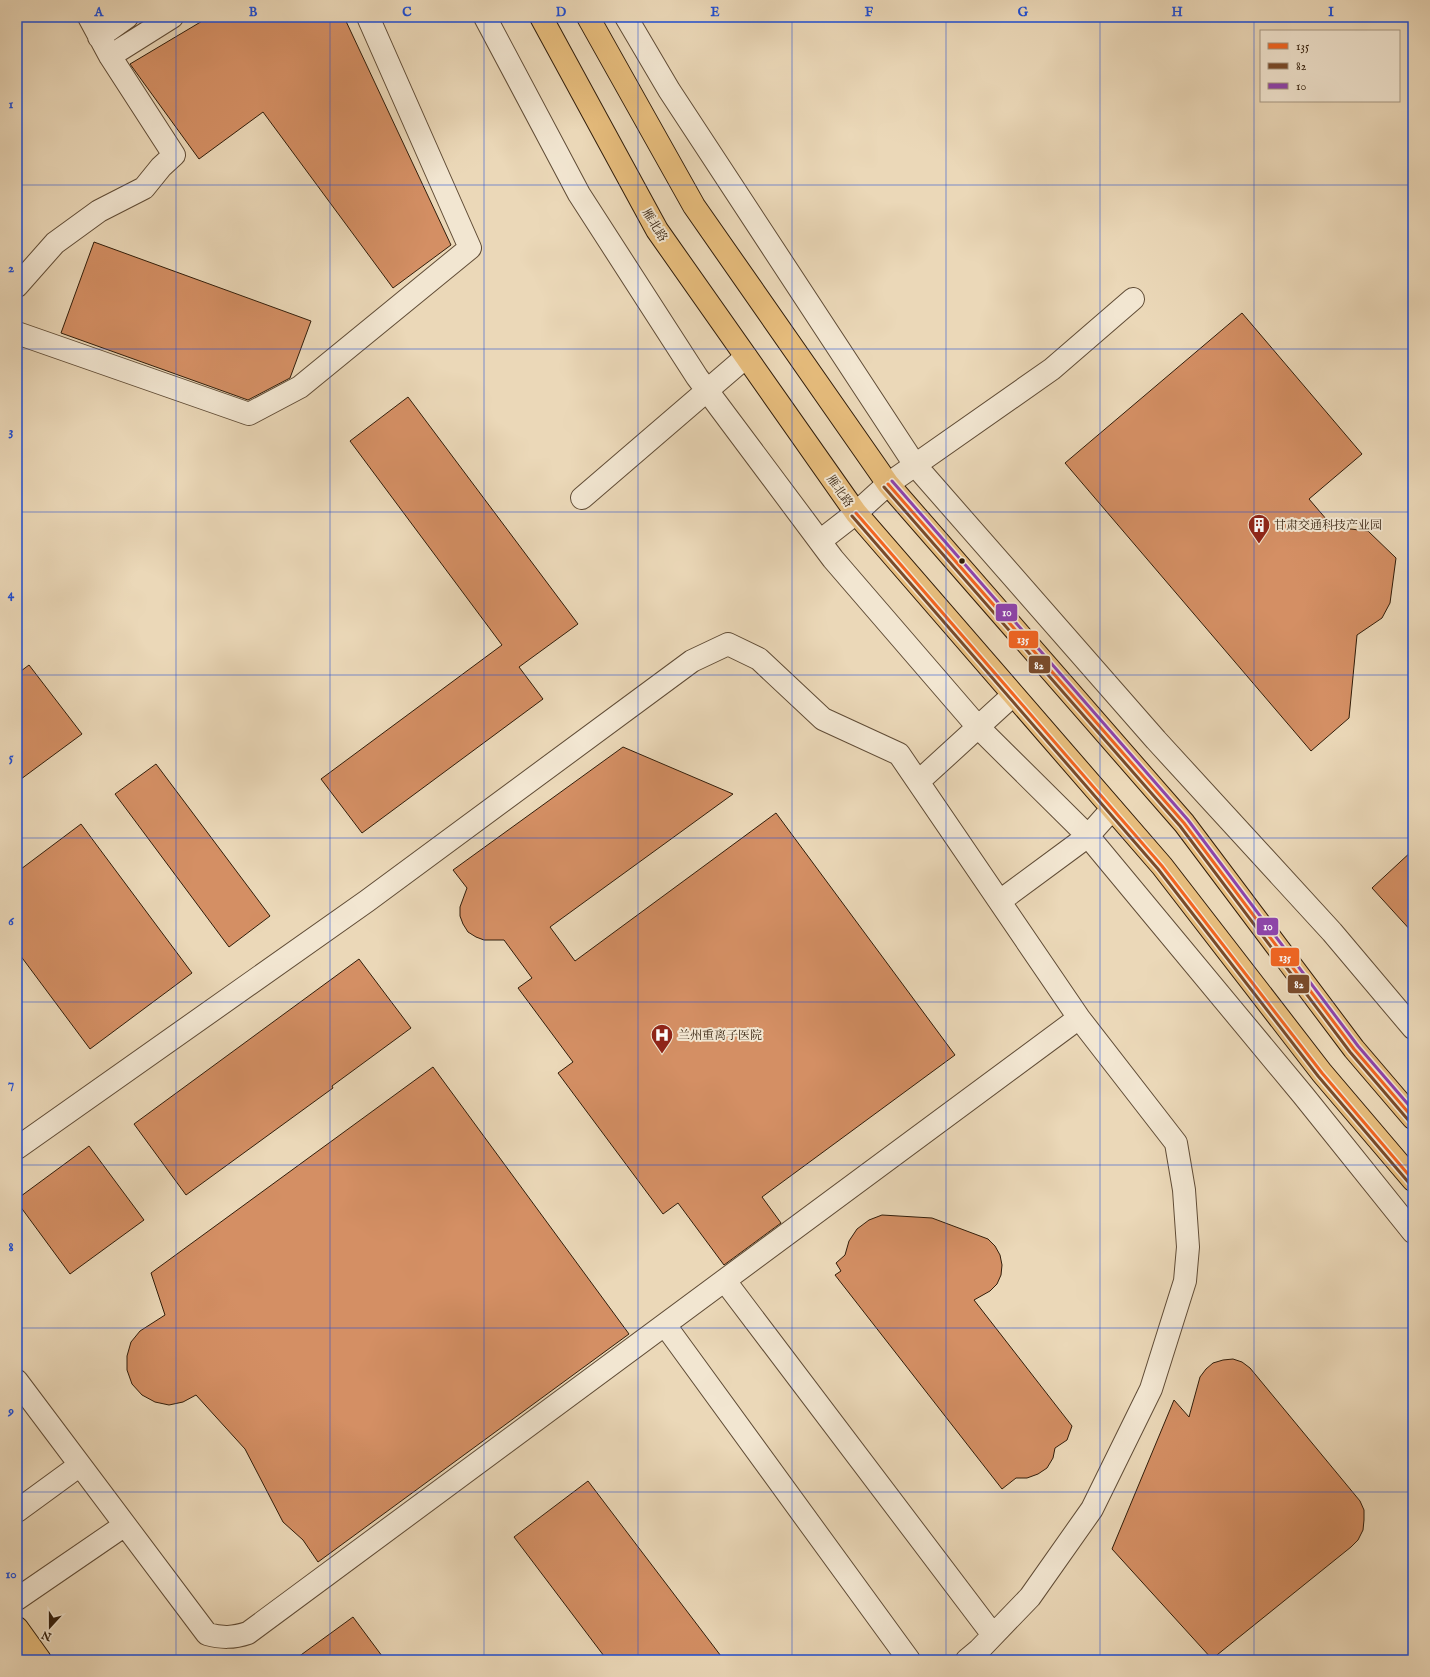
<svg xmlns="http://www.w3.org/2000/svg" width="1430" height="1677" font-family="'IM FELL English','Noto Serif SC',serif">
<style>
.building{fill:#d48f64;stroke:#311d0a}
.lines{fill:none;stroke-linecap:round;stroke-linejoin:round}
.minor-casing{stroke:#604c36;stroke-width:24}
.major-casing{stroke:#311d0a;stroke-width:24}
.minor{stroke:#f2e6d1;stroke-width:22}
.major{stroke:#e6bc7c;stroke-width:22}
.bus-1-casing{stroke:#f2e6d1;stroke-width:6}
.bus-2-casing{stroke:#f2e6d1;stroke-width:6}
.bus-3-casing{stroke:#f2e6d1;stroke-width:6}
.bus-1{stroke:#f26522;stroke-width:3}
.bus-2{stroke:#7a4b2a;stroke-width:3}
.bus-3{stroke:#8e44ad;stroke-width:3}
.grid{fill:none;stroke:#1d4ed8;stroke-width:1;stroke-opacity:0.55}
.bus-dot{fill:#311d0a;stroke:#f2e6d1;stroke-width:1.5}
.labels{text-anchor:middle;stroke-width:4;stroke-linejoin:round;paint-order:stroke}
.street-label{font-size:12px;fill:#311d0a;stroke:#f2e6d1}
.poi-label{font-size:12px;fill:#311d0a;stroke:#f2e6d1;text-anchor:start}
.line-badge{stroke:#f2e6d1;stroke-width:1.5}
.badge-label{font-size:11px;text-anchor:middle;font-weight:bold;fill:#fff}
.neatline{fill:none;stroke:#1d4ed8;stroke-width:1.5}
.grid-label{font-size:13px;text-anchor:middle;font-weight:bold;fill:#1d4ed8}
</style>
<rect width="100%" height="100%" fill="#ebd8b8"/>
<filter id="stains"><feTurbulence type="fractalNoise" baseFrequency=".005" numOctaves="4"/><feColorMatrix values="0 0 0 0 .2 0 0 0 0 .09 0 0 0 0 .02 0 0 0 .5 -.17"/></filter>
<radialGradient id="worn" r=".72"><stop offset=".6" stop-color="#630" stop-opacity="0"/><stop offset="1" stop-color="#630" stop-opacity=".3"/></radialGradient>
<path class="building" d="M209 17H344L451 245 393 288 263 112 199 159 130 64Z
M94 242 311 321 290 378 248 400 61 333Z
M1242 313 1362 454 1309 499 1333 527 1368 531 1396 558 1390 603 1382 618 1357 635 1349 718 1311 751 1065 463Z
M408 397 578 624 519 667 543 699 362 833 321 779 502 645 350 441Z
M29 665 82 734 17 782V674Z
M623 747 733 794 550 927 575 961 776 813 955 1055 762 1197 781 1223 724 1265 678 1203 663 1214 558 1073 573 1062 518 988 532 978 504 940H484L476 937 468 932 463 924 460 916V907L467 888 453 870Z
M156 764 270 916 229 947 115 794Z
M81 824 192 973 90 1049 17 951V872Z
M1413 850V933L1372 888Z
M359 959 411 1028 332 1086 333 1088 186 1195 134 1124Z
M433 1067 629 1334 318 1562 303 1540 283 1522 245 1449 196 1395 183 1402 169 1405 155 1402 142 1395 132 1384 127 1370V1356L131 1342 140 1331 165 1315 151 1273Z
M89 1146 144 1220 70 1274 17 1202V1199Z
M882 1215 932 1218 988 1239 995 1246 1000 1255 1002 1265 1001 1275 997 1284 990 1291 974 1300 1072 1426 1067 1440 1055 1448 1053 1458 1047 1468 1038 1474 1027 1478H1016L1002 1489 835 1275 841 1271 836 1263 845 1255 849 1241 857 1229 869 1220Z
M1233 1359 1242 1362 1250 1368 1360 1501 1364 1510V1520L1363 1530 1358 1540 1351 1547 1212 1659 1112 1549 1174 1400 1189 1417 1200 1377 1206 1369 1213 1363 1223 1360Z
M588 1481 724 1660H607L514 1537Z
M353 1617 385 1660H294Z"/>
<g class="lines">
<g class="minor-casing">
<path id="minor" d="M485 17 579 194 697 377 833 559 978 727 1088 836 1303 1095 1413 1232
M626 17 669 90 915 465 1156 740 1332 932 1413 1028
M99 37 127 17
M110 56 172 17
M17 286 55 243 99 211 144 188 161 167 174 155 110 56 89 17
M17 333 249 414 300 387 470 248 368 17
M582 498 746 357
M820 541 856 513 888 484 1052 369 1133 299
M918 782 1013 695
M1000 901 1088 836 1112 809
M17 1148 367 901 692 661 728 644 759 659 823 719 899 754 1079 1018 248 1633C233 1638 222 1638 207 1634L17 1381
M725 1281 993 1635
M665 1325 909 1660
M17 1511 80 1465
M17 1599 125 1525
M967 1660 979 1650 1030 1597 1092 1509 1151 1389 1185 1281 1188 1247 1184 1190 1176 1143 1079 1018"/>
</g>
<g class="major-casing">
<path id="major" d="M541 17 657 230 856 513 1162 866 1322 1073 1413 1180
M588 17 694 206 888 484 1184 823 1354 1049 1413 1118
M17 1628 40 1660"/>
</g>
<use href="#minor" class="minor"/>
<use href="#major" class="major"/>
<g class="bus-1-casing">
<path id="bus-1" d="M888 484 1184 823 1354 1049 1413 1118
M856 513 1162 866 1322 1073 1413 1180"/>
</g>
<g class="bus-2-casing">
<path id="bus-2" d="M884 487 1180 826 1350 1052 1409 1121
M852 516 1158 869 1318 1076 1409 1183"/>
</g>
<g class="bus-3-casing">
<path id="bus-3" d="M892 481 1188 820 1358 1046 1413 1110"/>
</g>
<use href="#bus-1" class="bus-1"/>
<use href="#bus-2" class="bus-2"/>
<use href="#bus-3" class="bus-3"/>
</g>
<path class="grid" d="M176 17V1660M330 17V1660M484 17V1660M638 17V1660M792 17V1660M946 17V1660M1100 17V1660M1254 17V1660M17 185H1413M17 349H1413M17 512H1413M17 675H1413M17 838H1413M17 1002H1413M17 1165H1413M17 1328H1413M17 1492H1413"/>
<defs>
<g id="building-pin" transform="scale(1.15)"><path d="M0 17L-7.5 6A9.5 9.5 0 1 1 7.5 6Z" fill="#8f2418" stroke="#f2e6d1"/><path d="M-4-6H4V6H1V3H-1V6H-4ZM-2.5-4.3h1.7v1.8h-1.7ZM.8-4.3h1.7v1.8H.8ZM-2.5-1h1.7V.8h-1.7ZM.8-1h1.7V.8H.8Z" fill="#fff"/></g>
<g id="hospital-pin" transform="scale(1.15)"><path d="M0 17L-7.5 6A9.5 9.5 0 1 1 7.5 6Z" fill="#8f2418" stroke="#f2e6d1"/><path d="M-5-5h3v3.5h4V-5h3V5h-3V1.5h-4V5h-3Z" fill="#fff"/></g>
</defs>
<g fill-rule="evenodd">
<use href="#building-pin" x="1259" y="525"/>
<use href="#hospital-pin" x="662" y="1035"/>
</g>
<circle class="bus-dot" cx="962" cy="561" r="3.5"/>
<g class="labels">
<g class="street-label">
<text transform="translate(655 225) rotate(59)" y="4">雁北路</text>
<text transform="translate(840 491) rotate(55)" y="4">雁北路</text>
</g>
<g class="poi-label">
<text x="1274" y="529">甘肃交通科技产业园</text>
<text x="678" y="1039">兰州重离子医院</text>
</g>
</g>
<g class="line-badge">
<rect x="995" y="603" width="23" height="19" rx="4" fill="#8e44ad"/>
<rect x="1008" y="630" width="31" height="19" rx="4" fill="#f26522"/>
<rect x="1028" y="655" width="23" height="19" rx="4" fill="#7a4b2a"/>
<rect x="1256" y="917" width="23" height="19" rx="4" fill="#8e44ad"/>
<rect x="1270" y="947" width="30" height="20" rx="4" fill="#f26522"/>
<rect x="1287" y="974" width="23" height="20" rx="4" fill="#7a4b2a"/>
</g>
<g class="badge-label">
<text x="1007" y="616">10</text>
<text x="1023" y="643">135</text>
<text x="1039" y="669">82</text>
<text x="1268" y="930">10</text>
<text x="1285" y="961">135</text>
<text x="1299" y="988">82</text>
</g>
<rect width="1430" height="1677" fill="none" stroke="#ebd8b8" stroke-width="44"/>
<rect x="1260" y="30" width="140" height="72" fill="#f2e6d1" stroke="#a59681"/>
<rect x="1268" y="43" width="20" height="6" fill="#f26522" stroke="#a59681"/>
<text x="1296" y="50" font-size="12" fill="#311d0a">135</text>
<rect x="1268" y="63" width="20" height="6" fill="#7a4b2a" stroke="#a59681"/>
<text x="1296" y="70" font-size="12" fill="#311d0a">82</text>
<rect x="1268" y="83" width="20" height="6" fill="#8e44ad" stroke="#a59681"/>
<text x="1296" y="90" font-size="12" fill="#311d0a">10</text>
<g transform="translate(50 1627) rotate(201)" stroke="#f2e6d1" stroke-width="3" paint-order="stroke">
<path d="M0-3L7 15L0 10L-7 15Z" fill="#311d0a"/>
<text y="-6" font-size="11" font-weight="bold" text-anchor="middle" fill="#311d0a">N</text>
</g>
<rect x="22" y="22" width="1386" height="1633" class="neatline"/>
<g class="grid-label">
<text x="99" y="16">A</text>
<text x="253" y="16">B</text>
<text x="407" y="16">C</text>
<text x="561" y="16">D</text>
<text x="715" y="16">E</text>
<text x="869" y="16">F</text>
<text x="1023" y="16">G</text>
<text x="1177" y="16">H</text>
<text x="1331" y="16">I</text>
<text x="11" y="108">1</text>
<text x="11" y="272">2</text>
<text x="11" y="435">3</text>
<text x="11" y="598">4</text>
<text x="11" y="761">5</text>
<text x="11" y="925">6</text>
<text x="11" y="1088">7</text>
<text x="11" y="1251">8</text>
<text x="11" y="1415">9</text>
<text x="11" y="1578">10</text>
</g>
<rect width="100%" height="100%" filter="url(#stains)"/>
<rect width="100%" height="100%" fill="url(#worn)"/>
</svg>
